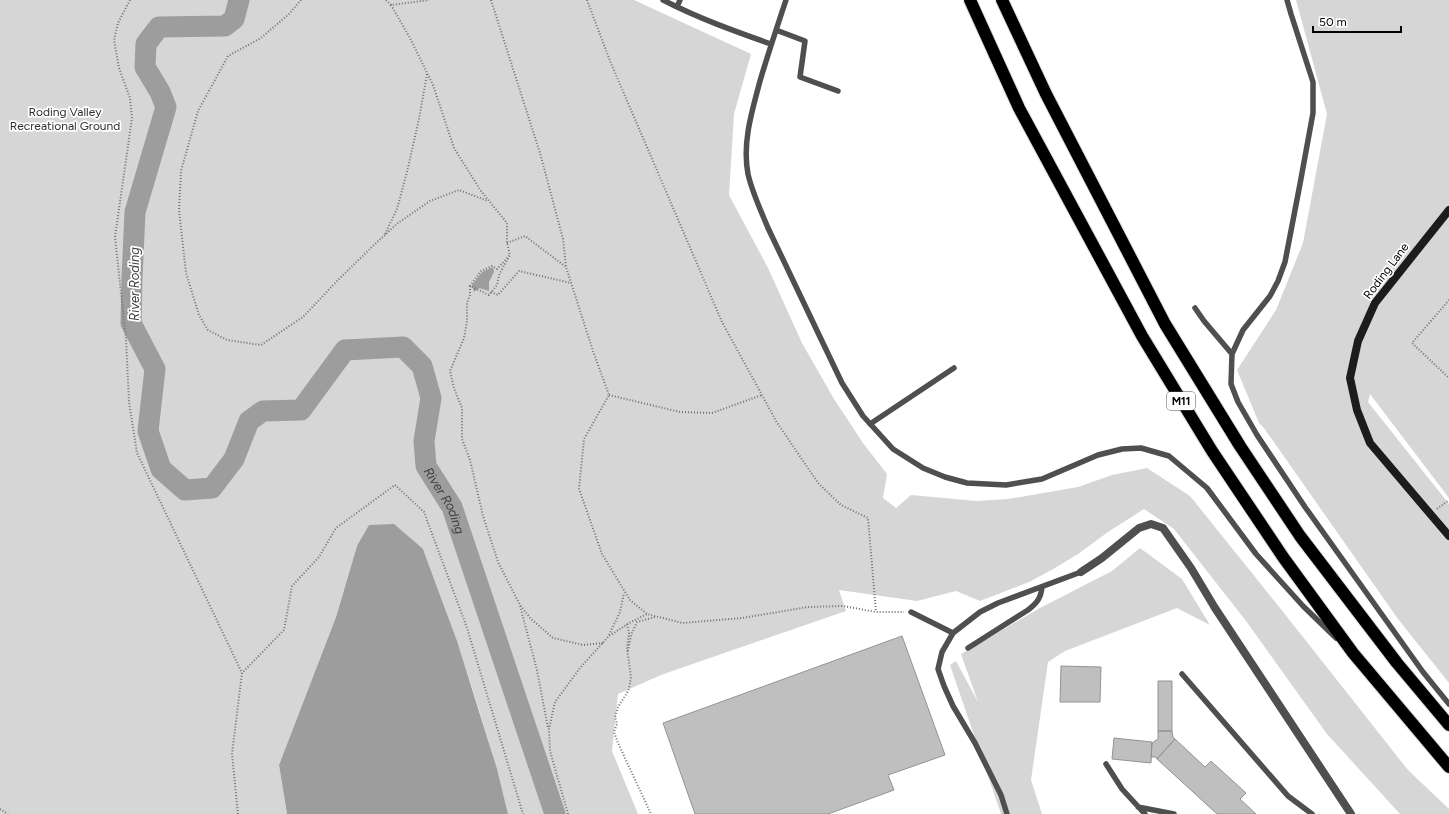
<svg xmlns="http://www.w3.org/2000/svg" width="1449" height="814" font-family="Figtree,sans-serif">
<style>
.green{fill:#d6d6d6}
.water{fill:#9d9d9d}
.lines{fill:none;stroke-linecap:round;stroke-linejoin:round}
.river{stroke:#9d9d9d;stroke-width:21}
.building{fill:#bfbfbf;stroke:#939393}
.highway-casing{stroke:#dbdbdb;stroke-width:14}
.path{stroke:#717171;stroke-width:2;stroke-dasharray:1 2;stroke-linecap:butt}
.lane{stroke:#4f4f4f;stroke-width:5.5}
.street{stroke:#4f4f4f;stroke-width:8}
.secondary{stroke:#1c1c1c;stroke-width:8}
.highway{stroke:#000;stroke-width:12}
.labels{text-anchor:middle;stroke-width:3.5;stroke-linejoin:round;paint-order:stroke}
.shield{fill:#fff;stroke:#4c4c4c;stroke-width:1}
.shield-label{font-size:11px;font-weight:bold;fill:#000}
.park-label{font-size:12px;fill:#2d2d2d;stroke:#fff}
.street-label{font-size:12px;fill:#000;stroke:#fff}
.water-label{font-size:13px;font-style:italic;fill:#3e3e3e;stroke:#fff}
</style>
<rect width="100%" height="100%" fill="#fff"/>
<path class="green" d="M0 0H634L751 54 734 114 729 195 768 268 802 343 834 399 863 443 887 474 883 498 896 508 911 495 977 501 1008 499 1078 487 1112 475 1147 468 1190 496 1284 613 1408 770 1449 809V814H1400L1327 734 1246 621 1174 529 1144 509 1108 532 1078 554 1055 568 1029 582 980 601 956 591 917 601 839 590 846 611 661 675 618 694 612 751 638 814H508C486 724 456 636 423 549L357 546 336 617 279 765 287 814H0Z
M1296 0H1449V498L1370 394 1368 402 1449 504V683L1398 619 1264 428 1259 423 1237 370 1276 310 1303 243 1327 114Z
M1140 548 1182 579 1210 625 1177 608 1065 651 1048 662 1031 780 1042 814H1001L950 665 956 661 978 702 961 654 1040 608 1112 571Z"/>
<path class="water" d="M493 267 494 272 489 282V291L479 288 474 292 472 285 482 272Z
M394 524 423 549 457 641 497 769 508 814H287L279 765 336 617 357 546 369 525Z"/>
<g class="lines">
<path class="river" id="s1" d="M239 0 234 19 225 26 159 27 146 44 145 67 160 92 166 107 135 212 132 278 131 323 155 369 148 431 161 469 185 490 212 488 234 459 249 421 263 411 301 410 345 350 403 347 422 366 431 398 424 441 426 466 452 507 555 814"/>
</g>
<path class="building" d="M902 636 945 755 888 775 894 790 828 814H695L663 723Z
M1061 666 1101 667 1100 702H1060Z
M1158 681H1172V731H1158Z
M1158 731H1172L1173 737 1175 739 1157 759 1156 757H1151L1152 743 1158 739Z
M1114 738 1152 742 1151 763 1112 759Z
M1175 739 1205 767 1211 761 1246 793 1240 799 1256 814H1217L1157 759Z"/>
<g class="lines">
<g class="highway-casing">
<path id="highway" d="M970 0 1019 108 1142 336 1212 451 1283 557 1353 653 1449 767
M1002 0 1046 94 1165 324 1240 446 1300 536 1397 663 1449 725"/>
</g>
<path class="path" d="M130 0 118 23 114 40 119 68 130 98 132 118 115 237 126 339 129 402 137 453 242 673
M301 0 289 14 261 38 228 56 198 111 181 171 179 210 186 273 199 315 208 330 227 340 261 345 303 317 337 281 375 244 398 223 430 201 459 190 488 201
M386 0 391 5 429 0
M491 0 540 153 563 239 566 267 593 351 609 395 584 439 579 489 602 554 630 600 647 614 682 623 742 618 808 607 843 606 876 612H904
M587 0 610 61 722 322 762 395 776 421 818 483 841 505 868 518 876 612
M391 5 410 38 433 85 454 148 481 191 507 223V243L510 255 499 275 497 285 489 295 470 286 481 271 492 266 497 269 510 255
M385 234 397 209 407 172 419 119 427 74
M507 243 525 236 566 267
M470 286V295L467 303V321L464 338 450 371 454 388 462 408V439L470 460 483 516 498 562 520 605 531 619 553 638 583 645 603 643
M491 292 498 295 519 271 571 283
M1449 300 1412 343 1449 378
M609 395 680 412 712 413 762 395
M1437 509 1449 500
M520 606 537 670 548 728
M627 624 629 633 627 648 631 677 629 689 625 696 618 707 615 717 617 724 614 732 618 743 651 814
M609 635 620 612 624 593
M628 651 631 635 637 622 655 617
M0 809 8 814
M238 814 232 754 242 673 284 630 292 586 319 557 336 528 395 485 424 512 467 628 523 814
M568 814 550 751 549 729 555 702 580 668 609 636 631 622 647 614"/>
<path class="lane" d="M663 0C698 18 734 31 771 44
M786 0C777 27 768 54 760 81 752 111 742 143 748 174 752 192 761 211 768 228L842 383 863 416 893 449 923 468 945 477 967 483 1006 485 1042 479 1098 455 1122 449 1141 448 1169 456 1207 488 1256 554 1303 606 1336 638
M1287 0 1291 14 1313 82V113L1300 184 1285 262 1278 281 1270 296 1243 330 1232 354 1231 384 1238 402 1257 435 1305 507 1423 672 1449 704
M677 7 680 0
M776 30 805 41 800 77 838 91
M1195 308 1204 321 1232 354
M870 424 954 368
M911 612 953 633
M968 648 1028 610C1037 603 1041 598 1042 587
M1182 674 1288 796 1312 814
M1106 764 1122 789 1145 814
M1138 807 1174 814
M1007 814 1001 795 975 743 953 706 944 686 938 669 942 652 953 633 980 612 998 603 1081 572"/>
<path class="street" d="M1081 572 1102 558 1139 528 1151 524 1163 528 1191 568 1215 608 1351 814"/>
<path class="secondary" d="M1449 210 1375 303 1358 341 1350 378 1357 410 1370 443 1449 536"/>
<use href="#highway" class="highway"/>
</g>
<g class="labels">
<rect class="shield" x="1167" y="392" width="28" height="18" rx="3"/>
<g class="shield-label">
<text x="1181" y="405">M11</text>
</g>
<g class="park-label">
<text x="65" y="116">Roding Valley<tspan x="65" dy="14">Recreational Ground</tspan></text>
</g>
<g class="street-label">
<text transform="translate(1386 271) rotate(-53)" y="4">Roding Lane</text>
</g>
<g class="water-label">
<text transform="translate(134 284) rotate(-90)" y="5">River Roding</text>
<text dy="5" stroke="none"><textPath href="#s1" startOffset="1054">River Roding</textPath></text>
</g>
</g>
<path d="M1313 26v6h88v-6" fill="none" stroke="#000000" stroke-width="2"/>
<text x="1319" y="26" font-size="12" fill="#000000" stroke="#ffffff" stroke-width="3" paint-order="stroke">50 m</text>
</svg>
